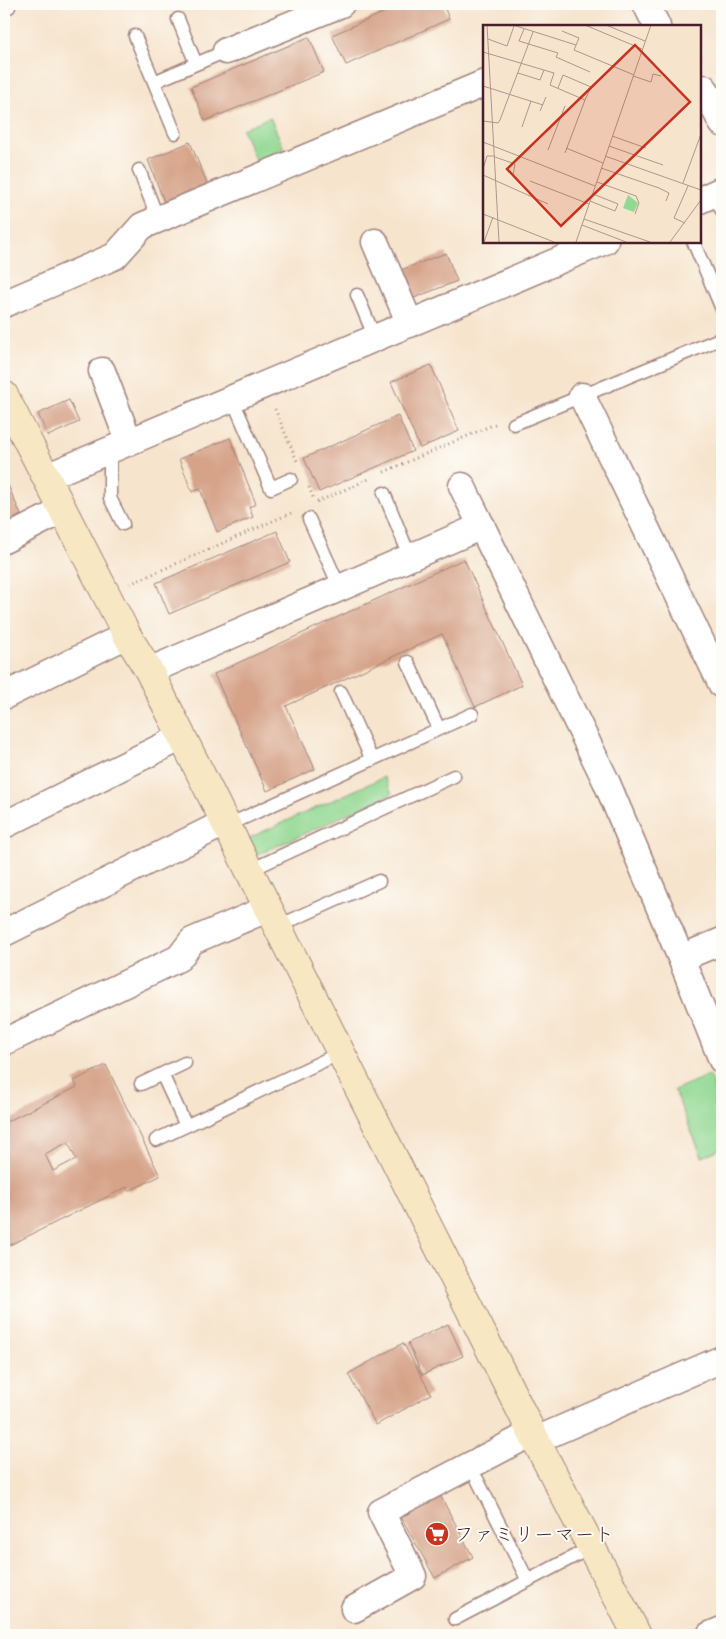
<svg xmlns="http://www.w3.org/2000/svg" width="726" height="1639" font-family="Caveat,'Klee One',sans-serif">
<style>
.green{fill:#92d892;stroke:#6e7c5e}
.building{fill:#d6a389;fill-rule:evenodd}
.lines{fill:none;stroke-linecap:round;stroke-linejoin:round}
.lane-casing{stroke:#a0827c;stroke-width:15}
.street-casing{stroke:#a0827c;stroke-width:29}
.secondary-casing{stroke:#a0827c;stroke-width:30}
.path{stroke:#a0827c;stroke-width:3;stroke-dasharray:1 4;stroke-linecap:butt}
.lane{stroke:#fff;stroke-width:12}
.street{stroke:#fff;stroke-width:26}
.secondary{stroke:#f7e8c3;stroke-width:28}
.labels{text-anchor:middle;stroke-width:4;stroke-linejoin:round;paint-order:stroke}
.poi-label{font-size:20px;fill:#4a1f2b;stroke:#fdfcf7;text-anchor:start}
.inset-road{fill:none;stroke:#b1958c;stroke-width:1}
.view{fill:#c8321e;fill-opacity:0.15;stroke:#c8321e;stroke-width:2.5}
.inset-edge{fill:none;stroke:#4a1f2b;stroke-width:2.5}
</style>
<rect width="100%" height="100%" fill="#fdfcf7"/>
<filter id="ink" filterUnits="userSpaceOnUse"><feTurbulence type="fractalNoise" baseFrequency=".02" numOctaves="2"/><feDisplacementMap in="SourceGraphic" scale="10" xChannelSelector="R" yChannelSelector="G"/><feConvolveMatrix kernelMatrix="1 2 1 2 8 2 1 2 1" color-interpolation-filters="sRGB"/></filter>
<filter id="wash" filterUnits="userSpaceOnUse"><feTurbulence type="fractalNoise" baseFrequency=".0096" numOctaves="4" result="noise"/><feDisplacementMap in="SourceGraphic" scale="20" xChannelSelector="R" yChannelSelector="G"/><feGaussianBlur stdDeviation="1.12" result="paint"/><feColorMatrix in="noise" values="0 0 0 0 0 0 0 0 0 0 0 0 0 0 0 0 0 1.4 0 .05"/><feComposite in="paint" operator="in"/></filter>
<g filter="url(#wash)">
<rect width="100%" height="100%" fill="#f6e4cd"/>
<path class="green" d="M270 117 286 153 258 166 242 129Z
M384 777 392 794 257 855 249 838Z
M709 1075 722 1105V1148L702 1157 674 1090Z"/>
<g id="blocks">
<path class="building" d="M403 4H443L449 19 346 65 332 35Z
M309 37 324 72 205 121 191 87Z
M190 142 208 186 165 204 148 160Z
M446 253 457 281 409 300 398 271Z
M431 365 459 431 420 448 391 382Z
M69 400 79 422 48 436 38 414Z
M398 416 413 451 319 492 304 458Z
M230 438 256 504 249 507 253 517 217 532 200 489 192 492 179 459Z
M4 476 21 515 4 524Z
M277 531 290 562 169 614 156 583Z
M464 559 522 685 475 707 442 634 286 706 315 769 267 791 214 674Z
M106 1065 160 1176 129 1191 127 1187 4 1248V1123L77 1087 74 1081ZM68 1142 76 1159 53 1171 45 1154Z
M448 1324 463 1356 422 1375 408 1343Z
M403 1343 431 1394 376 1425 348 1374Z
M440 1495 473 1557 435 1578 401 1517Z"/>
</g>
</g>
<g filter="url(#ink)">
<use href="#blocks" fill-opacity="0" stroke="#a0827c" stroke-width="1"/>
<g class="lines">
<g class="lane-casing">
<path id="lane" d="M7 4 9 7
M178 19 196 64
M135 36 175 133
M154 82 226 51
M139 170 158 219
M714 194 722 211
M693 241 722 309
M357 295 375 338
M232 398 271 488 291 479
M514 424 722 338
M110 450V498L123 524
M384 493 410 557
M309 519 340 588
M408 662 439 729
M341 692 372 760
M226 826 472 714
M248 871 454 776
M276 927 379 881
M162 1074 186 1126
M141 1084 185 1063
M156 1140 340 1053
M477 1479 528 1581
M455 1619 592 1547"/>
</g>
<g class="street-casing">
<path id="street" d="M646 4 657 26
M226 51 341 4
M704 88 722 123
M700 200 722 190
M375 242 410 324
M4 304 115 256 142 226 485 83
M102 371 129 442
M582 396 722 685
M46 477 605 241
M462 486 606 781 681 958
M4 540 63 510
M149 671 482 526
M4 696 127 635
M4 825 182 737
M4 933 224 823
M722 941 681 958 722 1060
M4 1042 179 958 192 941 267 909
M536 1440 722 1359
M354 1609 413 1576 381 1512 532 1433
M710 1635 722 1630"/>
</g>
<g class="secondary-casing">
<path id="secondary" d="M4 395 127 635 149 671 532 1433 637 1635"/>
</g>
<path class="path" d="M275 409 297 461
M384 472 495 424
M309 487 314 500
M317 502 369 479
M130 584 291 513"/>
<use href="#lane" class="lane"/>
<use href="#street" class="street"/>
<use href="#secondary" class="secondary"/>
</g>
</g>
<defs>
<g id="supermarket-disc" transform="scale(1.25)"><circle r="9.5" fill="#c8321e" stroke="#fdfcf7"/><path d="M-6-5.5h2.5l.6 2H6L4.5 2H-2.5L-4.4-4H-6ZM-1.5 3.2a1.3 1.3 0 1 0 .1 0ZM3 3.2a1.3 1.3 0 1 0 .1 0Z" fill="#fff"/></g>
</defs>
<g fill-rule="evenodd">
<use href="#supermarket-disc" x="437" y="1534"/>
</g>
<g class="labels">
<g class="poi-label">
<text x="454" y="1541">ファミリーマート</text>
</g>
</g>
<g transform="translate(483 25)">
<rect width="218" height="218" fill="#f6e4cd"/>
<path d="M145 170 155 178 151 187 140 183Z" fill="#92d892"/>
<path class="inset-road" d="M4 0 16 217M30 0 93 20M102 0 159 24M123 0 162 16M41 4 36 16 75 28 73 32 107 47M79 6 96 13 91 25 151 50M5 14 24 21 31 1M0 27 71 48 67 60 102 75 108 62 80 50 75 63M35 48 57 55 61 45M150 51 168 57 170 49 178 51M0 61 60 80M57 86 63 72M0 96 15 98 17 95 50 7M39 102 48 76M129 111 163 123M0 117 112 161M126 121 180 140M83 123 120 138M65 125 82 81M82 128 102 75M122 131 218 165M12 132 32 139 30 150M118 143 176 163 186 168 183 176M0 144 4 131H12M0 150 65 179M47 156 106 179M114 157 153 171 156 178 152 189M200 158 218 109M107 176 132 186 135 179 110 169M0 189 71 217M101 194 167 217M202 198 191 193 205 161M99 200 143 217M1 217 10 192M93 217 168 0M187 217 218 175"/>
<path class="view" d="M152 20 207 77 78 201 24 144Z"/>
<rect width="218" height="218" class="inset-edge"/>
</g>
<rect width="726" height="1639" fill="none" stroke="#fdfcf7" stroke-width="20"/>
</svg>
